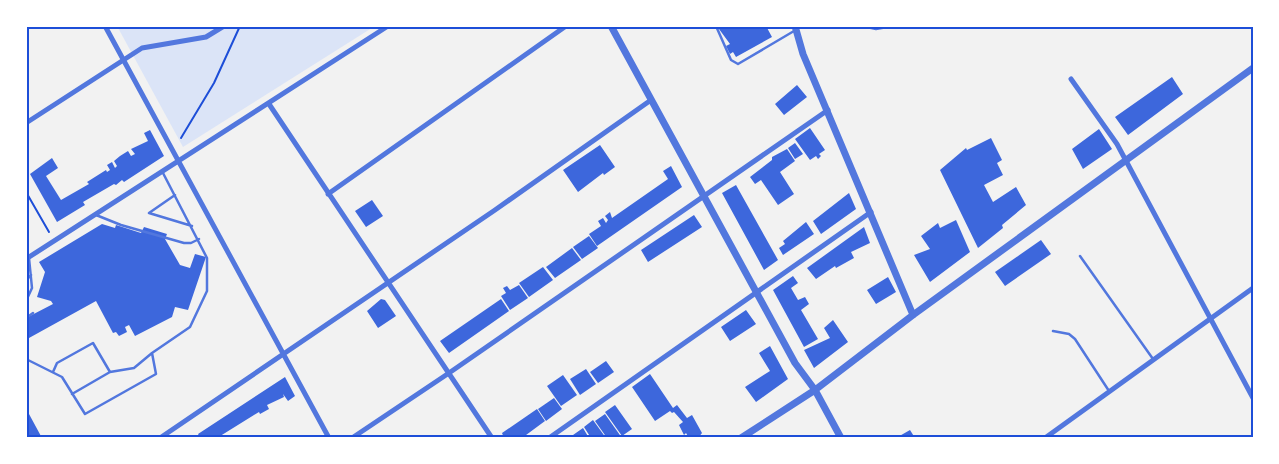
<svg xmlns="http://www.w3.org/2000/svg" width="1279" height="464" font-family="Arial,sans-serif">
<style>
.green{fill:#dbe4f7}
.building{fill:#3d67dc}
.lines{fill:none;stroke-linecap:round;stroke-linejoin:round}
.path{stroke:#1d4ed8;stroke-width:2}
.service{stroke:#5277de;stroke-width:2.5}
.minor{stroke:#5277de;stroke-width:5}
.tertiary{stroke:#5277de;stroke-width:7}
.neatline{fill:none;stroke:#1d4ed8;stroke-width:2}
</style>
<rect width="100%" height="100%" fill="#f2f2f2"/>
<path class="green" d="M117 26H375L183 147Z"/>
<path class="building" d="M724 26H766L772 37 736 57 733 52 730 54 726 46 730 44 719 29Z
M1172 77 1183 94 1128 135 1115 117Z
M797 85 807 97 784 115 775 104Z
M810 128 825 150 819 154 821 156 818 159 816 156 810 160 795 139Z
M1099 129 1112 149 1083 169 1072 149Z
M150 130 164 156 124 182 122 180 116 185 114 184 83 202 85 205 57 222 30 174 52 158 58 168 46 176 61 200 89 184 87 182 106 170 107 172 110 170 107 165 112 162 115 168 117 166 114 161 120 156 128 151 131 156 135 154 131 149 148 141 144 133Z
M991 138 1002 160 997 163 1003 175 984 185 993 202 1016 187 1026 205 1002 225 1003 228 978 248 940 170 966 148 967 150Z
M795 143 803 154 795 159 788 148Z
M600 145 615 167 604 175 603 173 578 192 563 170Z
M787 149 795 161 780 172 794 194 778 205 761 180 755 184 750 177 772 160V157Z
M671 166 682 187 597 246 589 234 601 226 598 221 603 218 606 223 608 220 605 216 610 212 612 218 668 179 663 171Z
M736 185 778 260 764 270 722 193Z
M849 193 856 209 821 234 813 221Z
M372 200 383 216 366 227 355 211Z
M694 215 702 227 648 262 641 250Z
M956 220 970 252 930 282 914 255 930 249 921 236 938 223 940 228Z
M806 222 814 234 783 255 779 248 785 244 783 241Z
M102 224 115 228 116 225 141 233 144 227 167 234 165 239 180 265 190 268 195 254 206 257 188 310 175 307 172 317 135 336 129 325 125 327 127 332 119 336 116 332 113 333 96 301 29 338 26 334V318L53 304 51 301 37 297 45 272 39 262Z
M864 227 870 243 851 252 854 258 836 268 835 266 816 279 807 268Z
M589 236 598 248 582 259 573 247Z
M1041 240 1051 254 1005 286 995 272Z
M572 248 581 260 555 278 546 267Z
M543 267 553 280 529 297 519 283Z
M793 276 798 283 791 288 798 300 805 297 809 304 801 310 818 339 804 347 773 290Z
M888 277 896 292 876 304 867 290Z
M519 285 528 298 510 310 501 296 506 293 503 288 507 286 510 290Z
M381 299 385 300 396 316 378 328 367 311Z
M501 299 509 311 449 353 440 341Z
M746 310 756 324 730 341 721 327Z
M833 320 848 342 814 368 804 350 830 338 824 328Z
M770 346 788 379 756 402 745 387 770 371 759 353Z
M606 361 614 372 598 383 590 372Z
M586 369 596 384 580 395 570 379Z
M650 374 673 408 677 405 687 418 692 415 702 433 698 438H689L686 433 684 435 679 425 683 422 674 412 672 413 670 411 655 421 632 387Z
M563 375 577 395 561 406 547 386Z
M285 377 295 396 288 401 283 394 284 397 267 405 269 409 260 414 259 412 217 438H200L198 434Z
M554 398 562 409 546 421 538 409Z
M615 405 632 429 622 436 605 412Z
M537 409 545 421 522 438H504L502 433Z
M29 414 42 438H26V415Z
M605 414 622 438H607L595 421Z
M593 420 606 438H591L584 427Z
M583 428 589 438H575L573 435Z
M910 430 915 438H896Z"/>
<g class="lines">
<path class="path" d="M181 138 214 83 240 26
M26 192 49 232"/>
<path class="service" d="M716 26 731 60 738 64 794 31
M862 26 876 29 893 26
M175 195 149 213 192 226
M96 215 121 225 184 243H191L199 239
M1080 256 1153 359
M26 280 31 275
M26 301 32 288 29 258
M26 318 33 313
M1053 331 1069 334 1075 339 1109 391
M26 359 62 377 85 414 156 374 152 353 190 327 207 291V258L163 173
M53 372 57 363 93 343 110 372 72 394
M110 372 134 368 152 353"/>
<path class="minor" d="M105 26 329 438
M1071 79 1117 144 1253 398
M269 104 492 438
M26 123 142 48 206 37 224 26
M328 194 566 26
M26 259 388 26
M160 438 495 210 651 100
M352 438 449 373 828 110
M549 438 871 212
M1045 438 1253 288"/>
<path class="tertiary" d="M611 26 795 363 815 390 841 438
M795 26 803 54 913 315
M741 438 815 390 913 315 1253 68"/>
</g>
<rect width="1279" height="464" fill="none" stroke="#ffffff" stroke-width="55"/>
<rect x="28" y="28" width="1224" height="408" class="neatline"/>
</svg>
